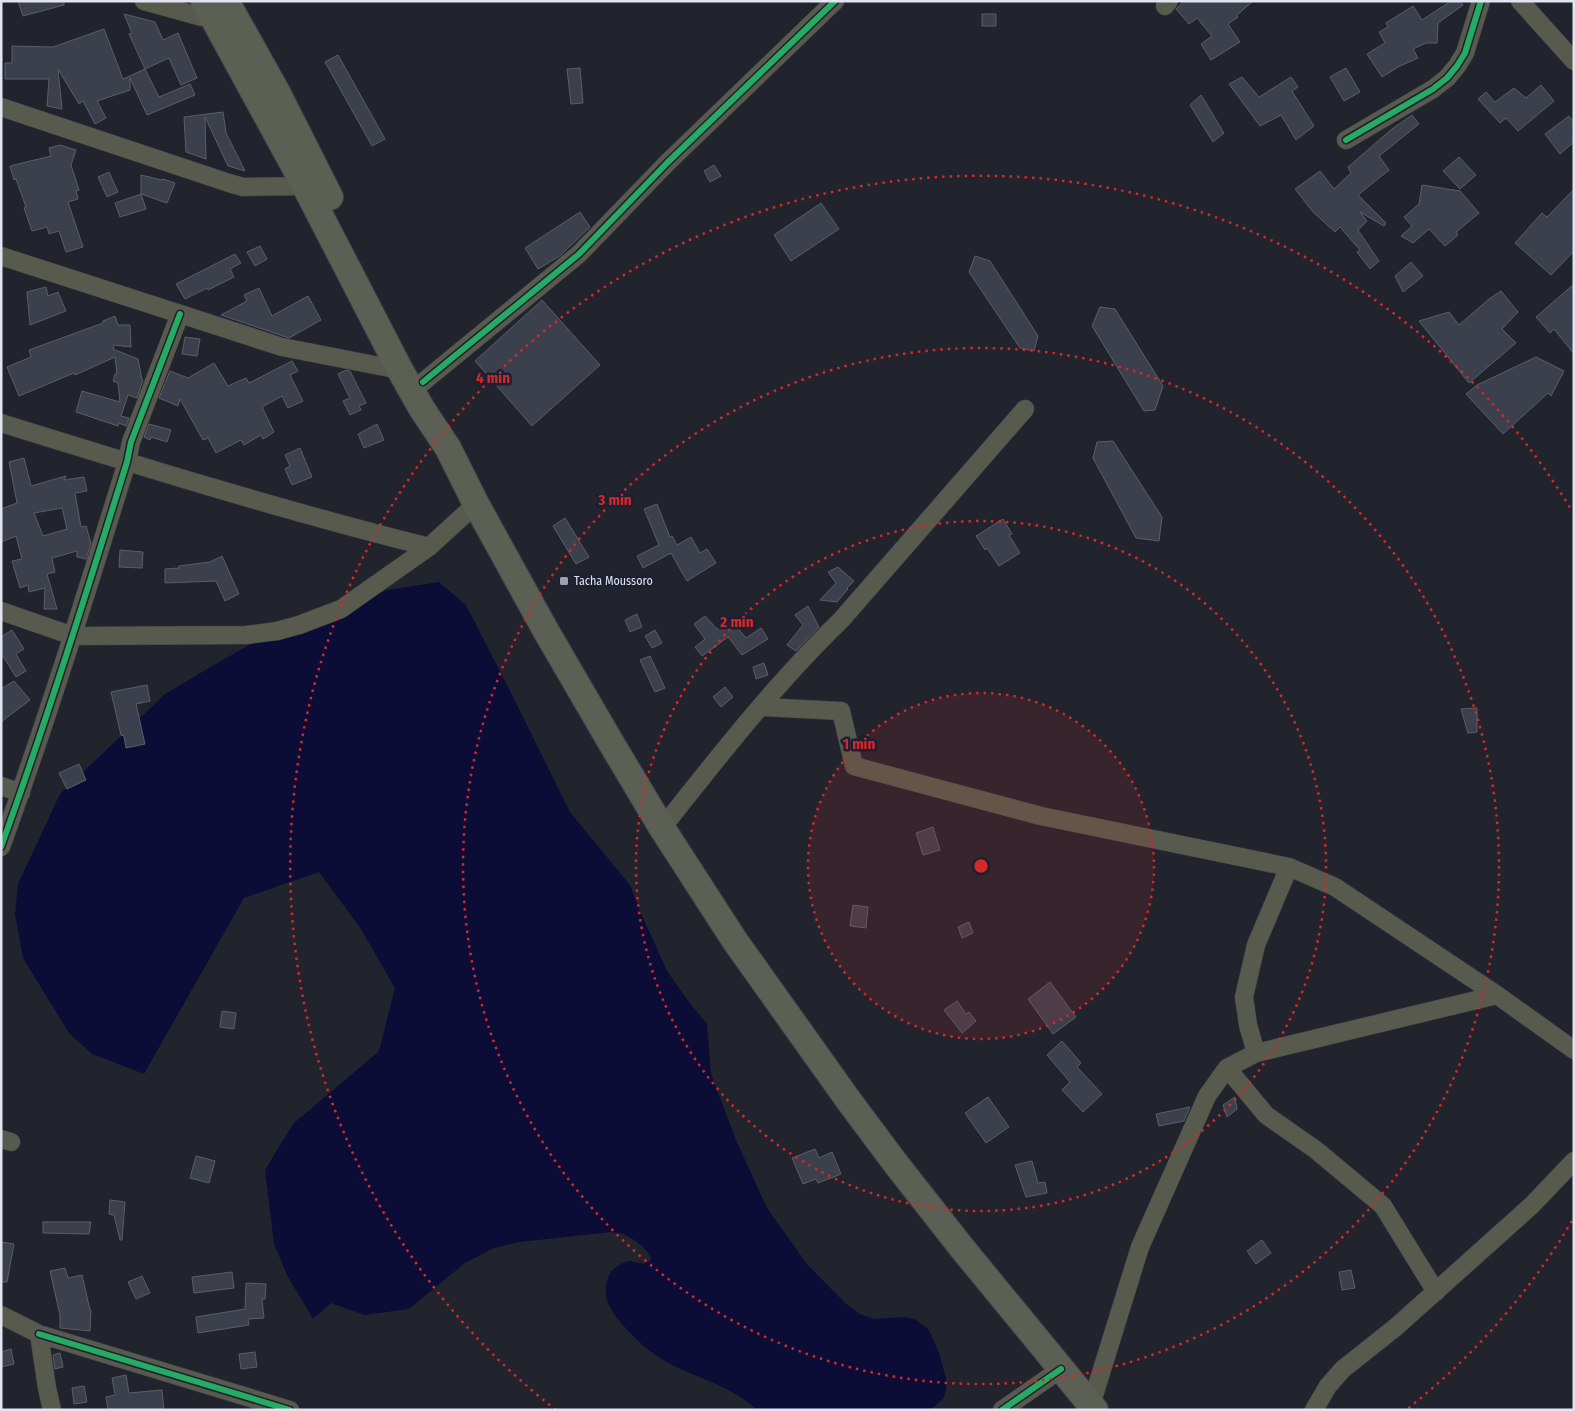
<svg xmlns="http://www.w3.org/2000/svg" width="1575" height="1411" font-family="'Fira Sans Condensed',sans-serif">
<style>
.water{fill:#0c0d37}
.building{fill:#3c404d;stroke:#5b5e66;fill-rule:evenodd}
.lines{fill:none;stroke-linecap:round;stroke-linejoin:round}
.minor-casing{stroke:#3d4048;stroke-width:19}
.highway-casing{stroke:#3d4048;stroke-width:28}
.minor{stroke:#575a4d;stroke-width:18}
.highway{stroke:#5c6054;stroke-width:26}
.cycleway-casing{stroke:#1c2032;stroke-width:9}
.cycleway{stroke:#26ab63;stroke-width:6}
.ring{fill:none;stroke:#d62828;stroke-width:2.5;stroke-dasharray:2.5 5}
.poi-dot{fill:#9ea1ac;stroke:#1c2032;stroke-width:2}
.labels{text-anchor:middle;stroke-width:5;stroke-linejoin:round;paint-order:stroke}
.poi-label{font-size:12px;fill:#e1e4f1;stroke:#1c2032;text-anchor:start}
.centre{fill:#d62828;stroke:#1c2032;stroke-width:2.5}
.ring-label{font-size:15px;text-anchor:middle;font-weight:bold;fill:#d62828;stroke:#1c2032;stroke-width:5;stroke-linejoin:round;paint-order:stroke}
</style>
<rect width="100%" height="100%" fill="#21242d"/>
<path class="water" d="M439 582 466 605 509 689 570 812 630 885 640 911 667 971 689 1002 707 1024 711 1074 736 1140 767 1208 807 1264 845 1303 860 1314 874 1319 903 1317 915 1319 929 1330 939 1353 946 1378V1389L944 1398 934 1407 927 1410H757C734 1388 704 1380 676 1367 653 1356 633 1338 617 1318 611 1310 605 1301 606 1291 606 1285 607 1277 611 1272 614 1268 624 1261 630 1261 639 1262 645 1267 651 1259 648 1249 633 1238 623 1234 620 1233 614 1233 611 1232L520 1242 494 1248 465 1263 409 1309 365 1315 331 1303 313 1319 287 1275 274 1244 265 1170 293 1124 379 1051 395 988 359 926 319 872 244 898 144 1074 92 1054 69 1033 23 958 15 914 18 884 60 794 165 694 214 665 256 641 336 613 387 590Z"/>
<path class="building" d="M18 1H64V5L23 16Z
M1184 1H1253L1236 16 1238 17 1228 24 1240 42 1211 60 1201 44 1212 36 1197 18 1189 24 1176 9Z
M1451 1H1460L1463 5 1438 23 1437 43H1426L1413 49 1418 58 1400 66 1382 77 1367 54 1385 43 1379 32 1388 27 1386 23 1413 6 1422 20Z
M124 14 155 22 163 40 178 33 197 78 181 85 169 58 145 69 129 34 132 33Z
M982 14H996V26H982Z
M104 29 123 79 145 69 159 97 190 84 195 95 147 115 130 78V90L97 101 106 118 95 124 83 101 79 104 58 69 62 109 47 106 49 79H5V63H12V46L53 47Z
M338 55 385 139 372 146 325 62Z
M580 68 583 103 571 104 567 69Z
M1346 68 1360 92 1344 101 1330 77Z
M1242 77 1259 97 1291 77 1298 87 1292 91 1314 126 1296 140 1281 115 1260 126 1229 84Z
M1541 85 1554 101 1518 131 1506 118 1500 123 1478 99 1486 92 1495 102 1514 88 1526 98Z
M1201 95 1224 133 1213 142 1190 105Z
M223 112 226 133 245 171 228 166 205 117 206 159 186 152 184 117Z
M1412 115 1419 124 1379 156 1389 170 1358 195 1386 223 1384 226 1360 212 1367 221 1358 230 1379 261 1370 269 1357 252 1360 250 1340 227 1335 232 1313 212 1295 189 1320 171 1334 189 1351 173 1348 167 1392 129Z
M1569 116 1574 123V142L1560 154 1545 134Z
M60 145 76 150 71 165 79 190 76 191 78 199 68 202 83 247 66 252 59 231 49 234 47 227 32 231 24 208 26 207 16 179 14 180 10 166 51 156 49 148Z
M1459 157 1476 175 1460 189 1443 171Z
M714 165 721 176 710 182 704 171Z
M109 172 118 192 107 197 98 177Z
M141 175 162 180 163 179 175 183 167 203 141 194Z
M1422 185 1460 191 1479 213 1456 232 1458 235 1445 246 1429 229 1413 243 1401 236 1412 226 1404 217 1419 204Z
M1574 189V251L1551 275 1515 243 1542 213 1547 217Z
M141 194 146 209 120 217 115 203Z
M821 203 839 229 791 261 774 235Z
M580 212 590 227 561 255 538 269 525 248Z
M260 246 267 259 255 266 247 252Z
M235 254 241 263 230 269 234 277 208 290 207 288 185 299 176 284Z
M975 256 990 261 1038 336 1034 351 1020 348 969 272Z
M1411 262 1423 276 1403 292 1395 276Z
M1574 284V354L1554 329 1550 333 1536 317Z
M46 287 48 296 58 292 66 311 30 325 27 292Z
M259 288 272 316 308 296 321 320 289 338 221 315 247 301 244 295Z
M1501 291 1518 312 1502 329 1516 343 1469 383 1419 321 1449 312 1459 325 1489 299Z
M542 300 600 365 532 426 475 361Z
M1100 307 1115 309 1163 386 1155 410 1144 411 1092 326Z
M115 316 118 325H130L131 347 114 345 113 349 138 359 142 380H143L137 398 128 395 121 416 129 418 126 426 119 423 118 426 76 412 82 391 120 402 118 383 113 381 115 374H117L115 357 75 375 74 373 19 396 7 367 31 357 29 350 103 323V321Z
M185 337 200 339 197 356 182 354Z
M1536 357 1564 371 1551 396 1548 393 1503 434 1466 394 1477 385Z
M292 361 298 371 290 375 303 401 288 408 282 396 262 407 274 432 263 439 261 435 244 445 241 440 216 453 208 438 203 440 180 399 178 406 159 398 170 371 188 378 214 363 228 386 246 378 249 383Z
M346 370 350 371 366 403 359 406 361 410 350 415 343 401 350 398 338 374Z
M149 424 171 430 167 442 151 437 150 440 144 437Z
M377 424 384 440 364 448 358 434Z
M1113 441 1162 517 1159 541 1136 538 1093 458 1097 442Z
M300 448 312 477 292 485 285 469 290 466 285 455Z
M24 458 31 486 66 476 64 480 84 477 87 491 75 493 81 527 86 526 91 543 86 559 77 557V551L52 558 55 572 47 574 57 609H44L45 588 29 592 28 585 20 588 12 561 22 559 16 536 1 542V509L17 503 9 462ZM62 508 67 529 43 536 34 513Z
M657 504 670 537 672 536 677 545 691 537 700 553 707 549 716 563 687 581 671 553 643 568 637 556 659 545 644 509Z
M565 518 589 557 576 564 553 526Z
M1003 519 1012 534 1009 535 1020 553 999 566 987 548 985 550 976 536Z
M120 550 143 552 142 568 119 567Z
M222 556 239 594 225 601 216 581 165 583V569L179 568V566L210 562Z
M838 567 854 581 847 588 848 589 837 602 820 600 836 583 828 572Z
M808 606 819 627 796 651 787 645 803 625 795 615Z
M637 614 642 627 630 632 625 620Z
M705 616 717 629 730 619 746 638 761 628 768 639 742 655 728 637 702 656 695 647 705 639 694 624Z
M12 630 24 649 16 654 26 671 16 677 1 653V637Z
M655 630 662 643 652 648 645 636Z
M650 656 665 688 655 692 640 660Z
M764 663 768 675 756 679 753 667Z
M14 681 30 700 1 722V689Z
M147 685 150 701 136 704 145 744 126 748 124 736 121 735 111 692Z
M725 687 733 697 721 707 713 697Z
M1477 708V732L1468 733 1461 709Z
M79 764 86 780 67 789 59 773Z
M933 827 940 850 923 855 916 833Z
M853 905 868 907 866 928 850 926Z
M969 922 973 933 962 938 958 927Z
M1050 982 1076 1017 1053 1034 1028 999Z
M957 1001 966 1014 969 1012 976 1021 962 1033 944 1010Z
M222 1011 236 1013 234 1029 220 1027Z
M1062 1041 1081 1063 1077 1067 1102 1094 1083 1112 1062 1090 1070 1082 1047 1055Z
M988 1097 1009 1127 986 1143 965 1113Z
M1235 1097 1237 1109 1227 1117 1223 1105Z
M1190 1107 1184 1121 1159 1126 1156 1114Z
M815 1149 819 1158 832 1152 841 1174 818 1183 816 1179 803 1184 792 1158Z
M196 1156 215 1161 209 1183 190 1178Z
M1032 1161 1038 1183 1045 1182 1047 1193 1026 1197 1015 1165Z
M110 1200 125 1202 122 1240H120L114 1215 109 1214Z
M43 1222H91L89 1234 43 1233Z
M1262 1240 1271 1253 1256 1264 1247 1251Z
M1 1242 14 1244 7 1282H1Z
M65 1268 68 1278 82 1275 90 1310H91L90 1331 60 1328V1315L50 1271Z
M1351 1270 1355 1288 1342 1290 1339 1272Z
M232 1272 234 1288 194 1293 192 1277Z
M142 1276 150 1293 136 1299 128 1282Z
M246 1283 266 1284 265 1299H262L264 1318 248 1319 249 1325 198 1333 196 1317 245 1309Z
M11 1349 14 1364 1 1367V1352Z
M255 1352 257 1367 241 1369 239 1354Z
M60 1353 63 1367 55 1369 53 1355Z
M126 1375 129 1393 162 1390 164 1410H108L106 1397 115 1395 112 1378Z
M84 1386 87 1402 74 1404 72 1388Z"/>
<g class="lines">
<g class="minor-casing">
<path id="minor" d="M144 1 202 17
M1520 1 1574 61
M1165 6 1169 1
M1 107 229 183 243 187 305 186
M1346 140 1433 89 1447 78 1457 66 1465 53 1481 1
M1 256 282 347 400 370
M423 382 579 254 667 163 835 1
M1 423C143 467 285 511 429 547L476 504
M1 611 73 636 246 635 277 631 299 625 341 609 429 547
M761 707 841 711 854 766 1041 816 1289 867 1335 887 1497 995 1574 1050
M1 786 21 793
M662 828C719 756 776 683 842 619L1025 409
M1 847C47 720 87 591 127 462L131 442 180 314
M1256 1053 1248 1025 1244 997 1256 945 1289 867
M1227 1068 1266 1115 1316 1150 1383 1206 1436 1292
M1 1139 11 1142
M1 1315 39 1334 47 1388 52 1410
M39 1334 290 1410
M1091 1405 1140 1247 1207 1096 1227 1068 1256 1053 1497 995
M1002 1410 1061 1369
M1314 1410 1328 1386 1343 1369 1396 1327 1532 1205 1574 1161"/>
</g>
<g class="highway-casing">
<path id="highway" d="M204 1 305 186 400 370 422 409 448 448 476 504 546 631 610 741 662 828 735 941 849 1101 896 1164 962 1248 1095 1410
M226 1 277 92 330 197"/>
</g>
<use href="#minor" class="minor"/>
<use href="#highway" class="highway"/>
<g class="cycleway-casing">
<path id="cycleway" d="M1346 140 1433 89 1447 78 1457 66 1465 53 1481 1
M423 382 579 254 667 163 835 1
M1 847C47 720 87 591 127 462L131 442 180 314
M39 1334 290 1410
M1002 1410 1061 1369"/>
</g>
<use href="#cycleway" class="cycleway"/>
</g>
<circle cx="981" cy="866" r="173" fill="#d62828" fill-opacity=".12"/>
<g class="ring">
<circle cx="981" cy="866" r="173"/>
<circle cx="981" cy="866" r="345"/>
<circle cx="981" cy="866" r="518"/>
<path d="M1572 1221A690 690 0 0 1 1406 1410M556 1410A690 690 0 1 1 1572 511"/>
</g>
<rect class="poi-dot" x="559" y="576" width="10" height="10" rx="2.5"/>
<g class="labels">
<g class="poi-label">
<text x="574" y="585">Tacha Moussoro</text>
</g>
</g>
<circle cx="981" cy="866" r="8" class="centre"/>
<g class="ring-label">
<text x="493" y="383">4 min</text>
<text x="615" y="505">3 min</text>
<text x="737" y="627">2 min</text>
<text x="859" y="749">1 min</text>
</g>
<rect width="1575" height="1411" fill="none" stroke="#e1e4f1" stroke-width="5"/>
</svg>
